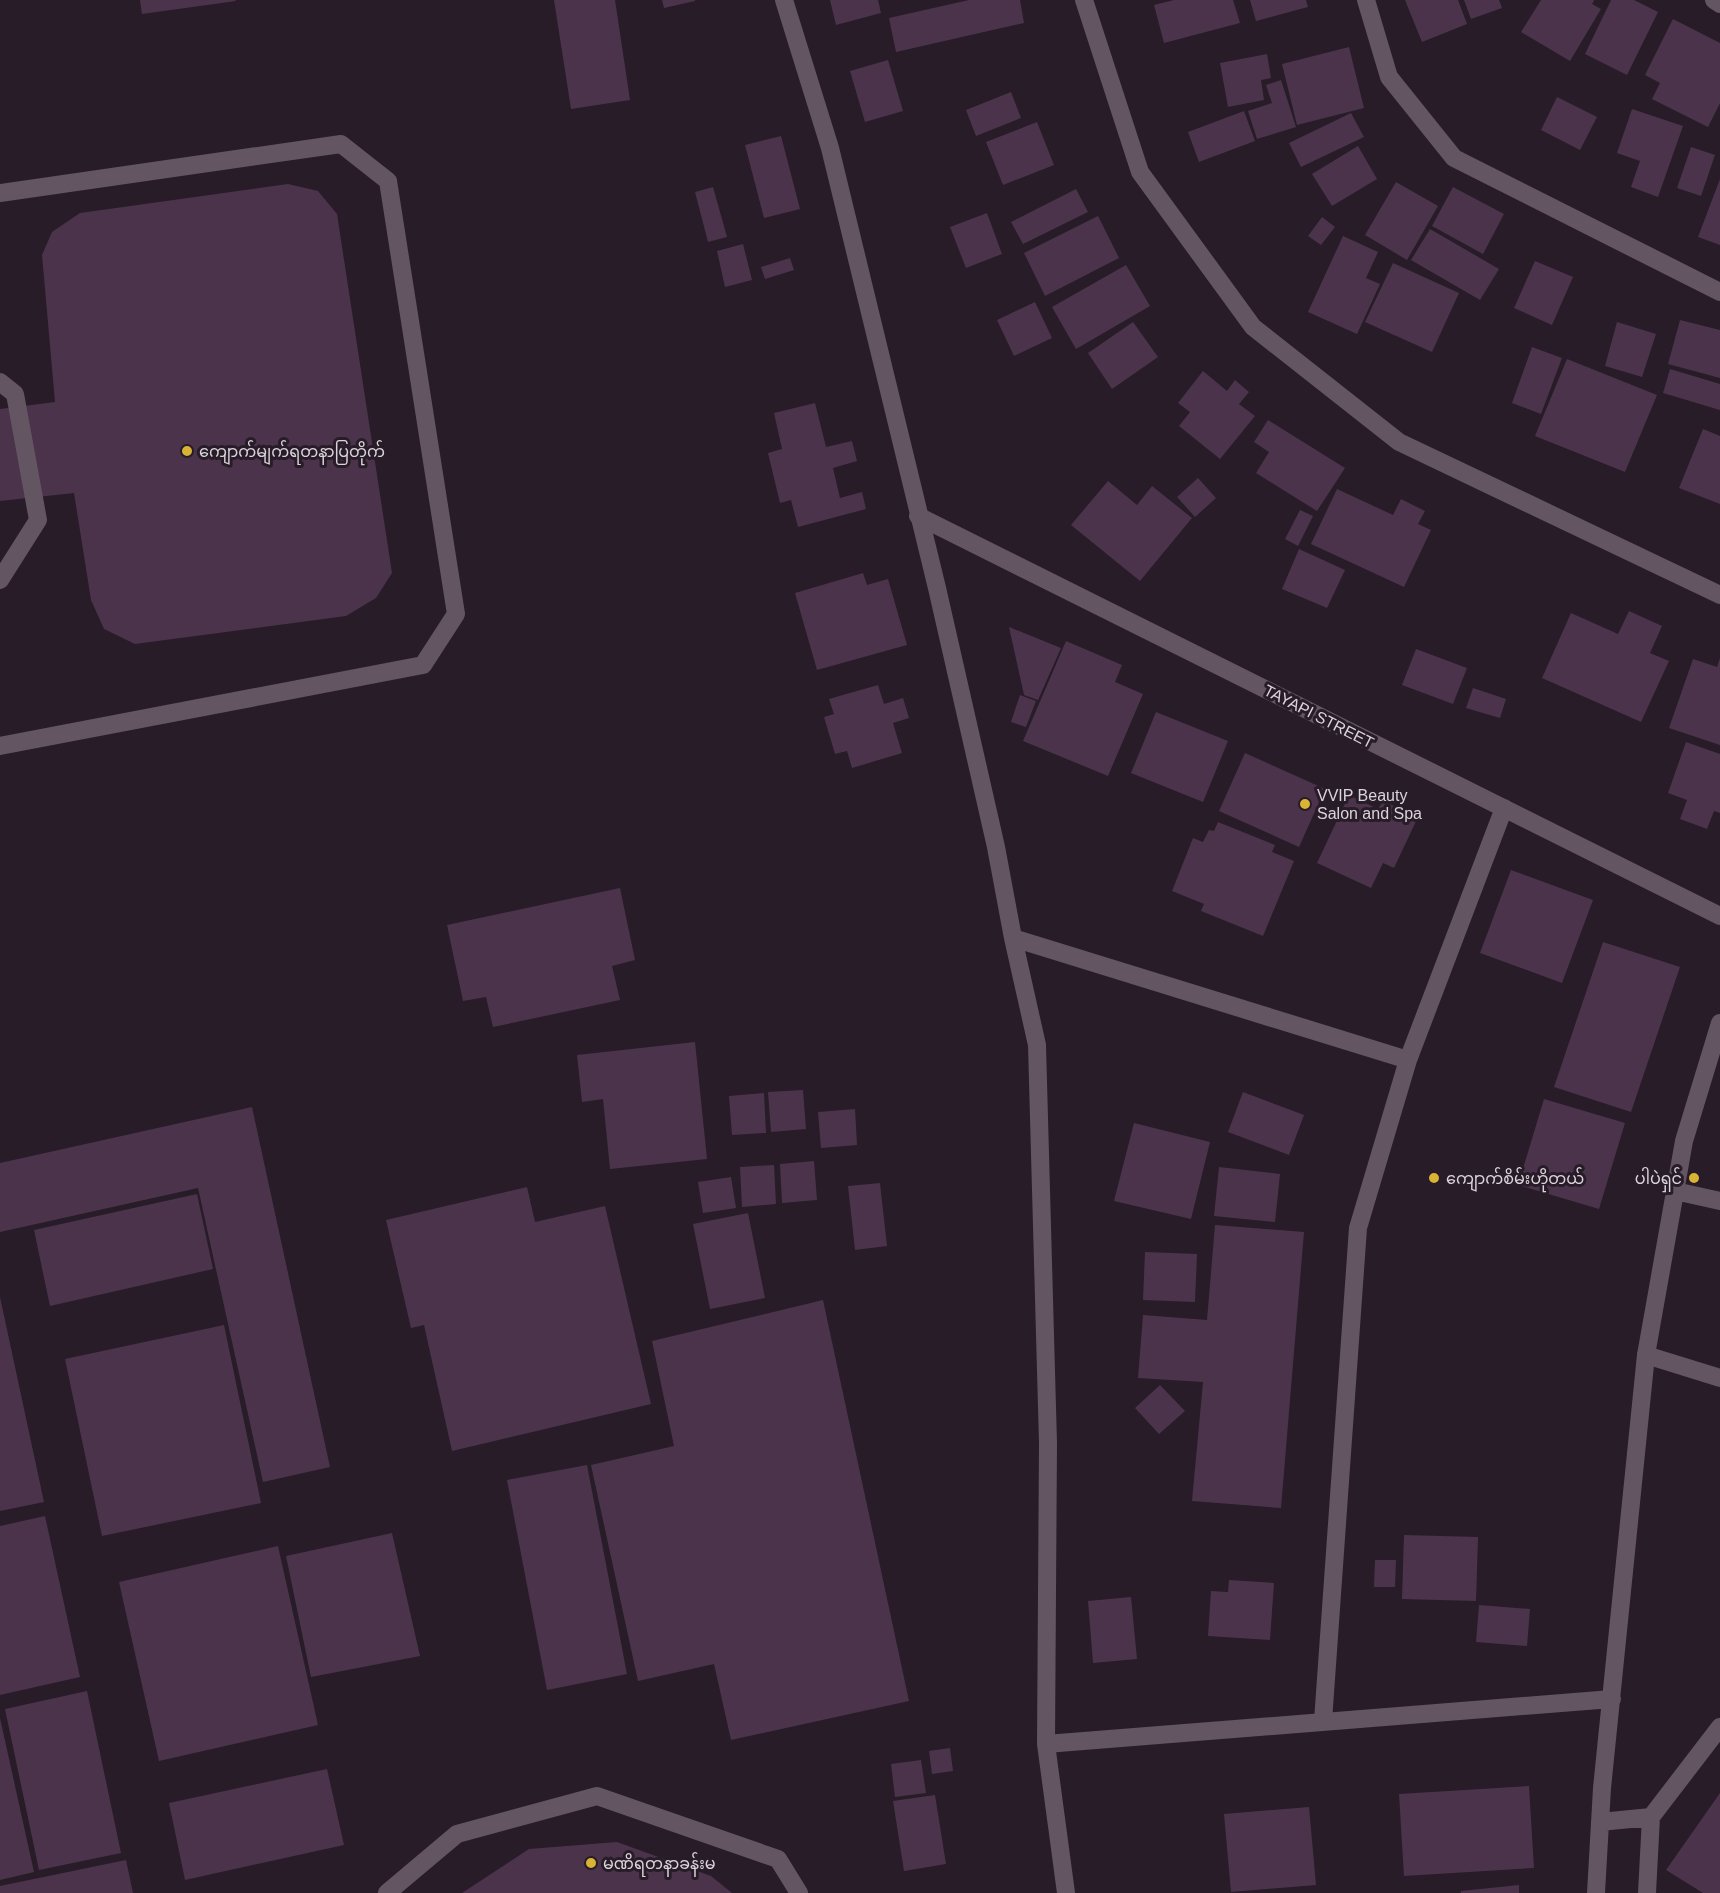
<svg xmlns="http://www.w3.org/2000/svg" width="1720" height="1893" font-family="Helvetica,'Noto Sans Myanmar',sans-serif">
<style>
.building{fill:#4b344b}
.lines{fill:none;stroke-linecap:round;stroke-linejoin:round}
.service{stroke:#635562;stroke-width:18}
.minor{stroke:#635562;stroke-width:18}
.poi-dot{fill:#d9b334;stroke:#271c27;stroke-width:2}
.labels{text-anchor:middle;stroke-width:6;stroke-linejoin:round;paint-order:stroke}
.poi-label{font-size:16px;fill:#dbd3db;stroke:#271c27;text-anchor:start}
.street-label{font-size:16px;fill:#dbd3db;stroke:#271c27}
</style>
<rect width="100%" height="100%" fill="#271c27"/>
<path class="building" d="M140 0H235L236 1 142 14Z
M554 0H615L630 100 571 109Z
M662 0H695V1L664 8Z
M830 0H878L881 13 836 25Z
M969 0H1020L1024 23 896 52 889 18Z
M1174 0H1233L1240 23 1164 43 1154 5Z
M1250 0H1306L1308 7 1256 21Z
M1405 0H1458L1467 24 1422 42Z
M1464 0H1499L1502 8 1471 19Z
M1541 0H1594L1592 4 1601 9 1570 61 1521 32Z
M1611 0H1634L1658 12 1627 75 1585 54Z
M1673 19 1720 43V103L1708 127 1652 99 1660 83 1645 75Z
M1349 47 1364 108 1297 125 1282 64Z
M1267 54 1271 78 1261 80 1264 100 1228 107 1220 63Z
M888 60 903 111 865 122 850 71Z
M1281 80 1296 127 1257 139 1248 111 1272 103 1266 85Z
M1011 92 1021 118 976 136 966 110Z
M1557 97 1597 117 1580 150 1541 130Z
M1632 109 1683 126 1658 197 1631 187 1640 161 1617 153Z
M1244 111 1255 141 1199 162 1188 132Z
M1351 113 1364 137 1301 167 1289 143Z
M1037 122 1054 165 1003 185 986 142Z
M781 136 800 209 764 218 745 145Z
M1358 146 1377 179 1332 206 1312 174Z
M1691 147 1715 155 1701 196 1677 188Z
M1720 179V245L1698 237Z
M1396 182 1438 206 1407 260 1365 235Z
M288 184 318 191 337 214 392 573 376 598 346 616 135 644 104 629 91 600 74 493 0 501V409L55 402 42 255 52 232 80 213Z
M713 187 727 237 708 242 695 192Z
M1453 187 1504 214 1483 254 1432 226Z
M1076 189 1088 212 1023 244 1011 222Z
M987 213 1002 254 966 268 950 227Z
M1098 216 1119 258 1045 296 1024 253Z
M1322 217 1335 227 1321 245 1308 236Z
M1430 229 1499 269 1480 300 1411 260Z
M1343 236 1378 252 1366 278 1380 284 1357 334 1308 312Z
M743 244 752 280 725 287 717 251Z
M790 258 794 270 765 279 761 267Z
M1535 261 1573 277 1552 325 1514 308Z
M1393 263 1459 293 1432 352 1365 322Z
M1126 265 1150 306 1076 349 1052 307Z
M1035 302 1052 338 1014 356 997 320Z
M1680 320 1720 330V378L1668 364Z
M1133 322 1158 357 1112 389 1088 353Z
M1617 322 1656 334 1642 377 1605 366Z
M1532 347 1562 358 1541 414 1512 403Z
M1567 359 1657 395 1625 472 1535 436Z
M1670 369 1720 384V410L1663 393Z
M1203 371 1227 391 1235 380 1249 392 1239 404 1255 416 1220 459 1179 426 1190 412 1178 403Z
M815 403 826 447 852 441 857 461 833 468 840 498 862 492 866 509 798 527 791 500 780 503 768 453 782 449 774 413Z
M1268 420 1345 468 1317 511 1256 473 1269 452 1254 442Z
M1703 429 1720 436V504L1679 488Z
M1198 478 1216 498 1195 517 1177 497Z
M1108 481 1137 505 1152 486 1192 518 1140 581 1071 525Z
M1337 489 1393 515 1401 499 1425 511 1418 524 1431 530 1404 587 1311 544Z
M1300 510 1313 516 1298 546 1285 539Z
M1299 549 1345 570 1327 608 1282 589Z
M863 573 867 585 888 579 907 645 817 670 795 593Z
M1629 611 1662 626 1650 653 1669 661 1641 722 1542 678 1571 613 1618 634Z
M1009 627 1061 648 1038 700 1024 695Z
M1066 641 1122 665 1115 682 1143 694 1108 776 1023 741Z
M1416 649 1467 668 1453 704 1402 685Z
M1720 658V745L1669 728 1693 659 1717 667Z
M878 685 884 704 903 698 909 718 893 723 902 753 852 768 847 751 835 754 824 717 834 714 829 699Z
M1473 688 1506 699 1500 718 1466 708Z
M1020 695 1036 701 1026 727 1011 722Z
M1156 712 1228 741 1203 802 1131 773Z
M1686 742 1720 754V813L1714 811 1707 829 1680 819 1687 800 1668 793Z
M1245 753 1325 789 1299 847 1219 811Z
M1349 795 1378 809 1383 801 1418 817 1394 868 1383 863 1371 888 1317 863Z
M1218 822 1275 845 1272 852 1294 861 1263 936 1201 911 1204 904 1172 891 1193 838 1203 842 1209 830 1214 831Z
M1511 870 1593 900 1562 983 1480 953Z
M620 888 635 960 612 966 620 1000 493 1027 486 997 463 1001 447 925Z
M1603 942 1680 967 1631 1112 1554 1087Z
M695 1042 707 1159 610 1169 603 1099 582 1102 577 1055Z
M803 1090 806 1129 771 1132 768 1092Z
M1243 1092 1304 1115 1289 1155 1228 1132Z
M764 1093 766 1133 732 1135 729 1096Z
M1544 1099 1625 1123 1599 1209 1518 1185Z
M252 1107 330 1467 263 1482 198 1188 0 1232V1163Z
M855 1109 857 1145 821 1148 818 1112Z
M1134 1123 1210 1142 1191 1219 1114 1201Z
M814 1161 817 1200 782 1203 780 1164Z
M774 1165 776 1204 742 1207 740 1167Z
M1219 1167 1280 1174 1275 1222 1214 1216Z
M731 1177 736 1208 703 1213 698 1182Z
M880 1183 887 1246 855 1250 848 1186Z
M527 1187 535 1222 605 1206 651 1404 452 1451 424 1325 411 1328 386 1220Z
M197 1194 213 1269 50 1306 34 1230Z
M748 1213 765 1298 710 1309 693 1224Z
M1215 1225 1304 1232 1281 1508 1192 1501 1203 1382 1138 1378 1143 1315 1207 1320Z
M1145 1252 1197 1254 1195 1302 1143 1300Z
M0 1297 44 1502 0 1511Z
M823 1300 909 1701 731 1740 714 1664 638 1681 591 1465 674 1446 652 1341Z
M224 1325 261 1503 102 1536 65 1359Z
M1160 1385 1185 1411 1159 1434 1135 1408Z
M587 1465 627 1674 547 1690 507 1480Z
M45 1516 80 1677 0 1695V1526Z
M392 1533 420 1656 311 1677 286 1556Z
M1404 1535 1478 1537 1476 1601 1402 1599Z
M278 1546 318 1725 159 1761 119 1582Z
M1375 1560H1396L1395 1587H1374Z
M1229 1580 1274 1583 1270 1640 1208 1636 1211 1591 1228 1592Z
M1131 1597 1137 1659 1093 1663 1088 1601Z
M1479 1605 1530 1609 1527 1646 1476 1642Z
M87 1691 121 1853 39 1870 5 1709Z
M0 1718 34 1872 0 1880Z
M950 1748 953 1771 932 1774 929 1751Z
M921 1760 926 1793 895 1797 891 1764Z
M327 1769 344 1845 185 1880 169 1803Z
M1529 1786 1534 1868 1404 1876 1399 1794Z
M1720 1793V1893H1703L1666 1870Z
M935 1795 946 1864 904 1871 893 1801Z
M1309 1807 1316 1885 1231 1892 1224 1814Z
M617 1842 711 1876 732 1893H462L529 1849Z
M126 1860 133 1893H0V1886Z
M1519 1885V1893H1461V1891Z"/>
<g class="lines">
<path class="service" d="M1646 1355 1720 1378
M387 1893 457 1834 597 1796 778 1859 799 1893"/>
<path class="minor" d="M784 0 830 148 937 588 996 847 1013 938 1037 1045 1048 1443 1046 1744 1066 1893
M1084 0 1140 172 1253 327 1399 442 1720 595
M1366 0 1389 77 1454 158 1720 292
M1714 0 1720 4
M0 193 341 144 388 181 456 614 423 665 0 746
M0 382 15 394 38 520 0 580
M918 516 1720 916
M1013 938 1408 1060
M1675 1191 1720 1201
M1323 1721 1358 1228 1408 1060 1504 808
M1046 1744 1612 1699
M1600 1822 1651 1817
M1596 1893 1602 1788 1646 1355 1684 1141 1720 1023
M1647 1893 1651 1817 1720 1727"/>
</g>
<g class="poi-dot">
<circle cx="187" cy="451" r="6"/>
<circle cx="1305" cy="804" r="6"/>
<circle cx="1434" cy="1178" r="6"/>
<circle cx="1694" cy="1178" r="6"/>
<circle cx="591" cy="1863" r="6"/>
</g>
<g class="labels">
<g class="poi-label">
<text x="199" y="457">ကျောက်မျက်ရတနာပြတိုက်</text>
<text x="1317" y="801">VVIP Beauty<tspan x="1317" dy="18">Salon and Spa</tspan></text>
<text x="1446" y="1184">ကျောက်စိမ်းဟိုတယ်</text>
<text x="1682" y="1184" text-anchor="end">ပါပဲရှင်</text>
<text x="603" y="1869">မဏိရတနာခန်းမ</text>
</g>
<g class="street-label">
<text transform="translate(1319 716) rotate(27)" y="6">TAYAPI STREET</text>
</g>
</g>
</svg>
